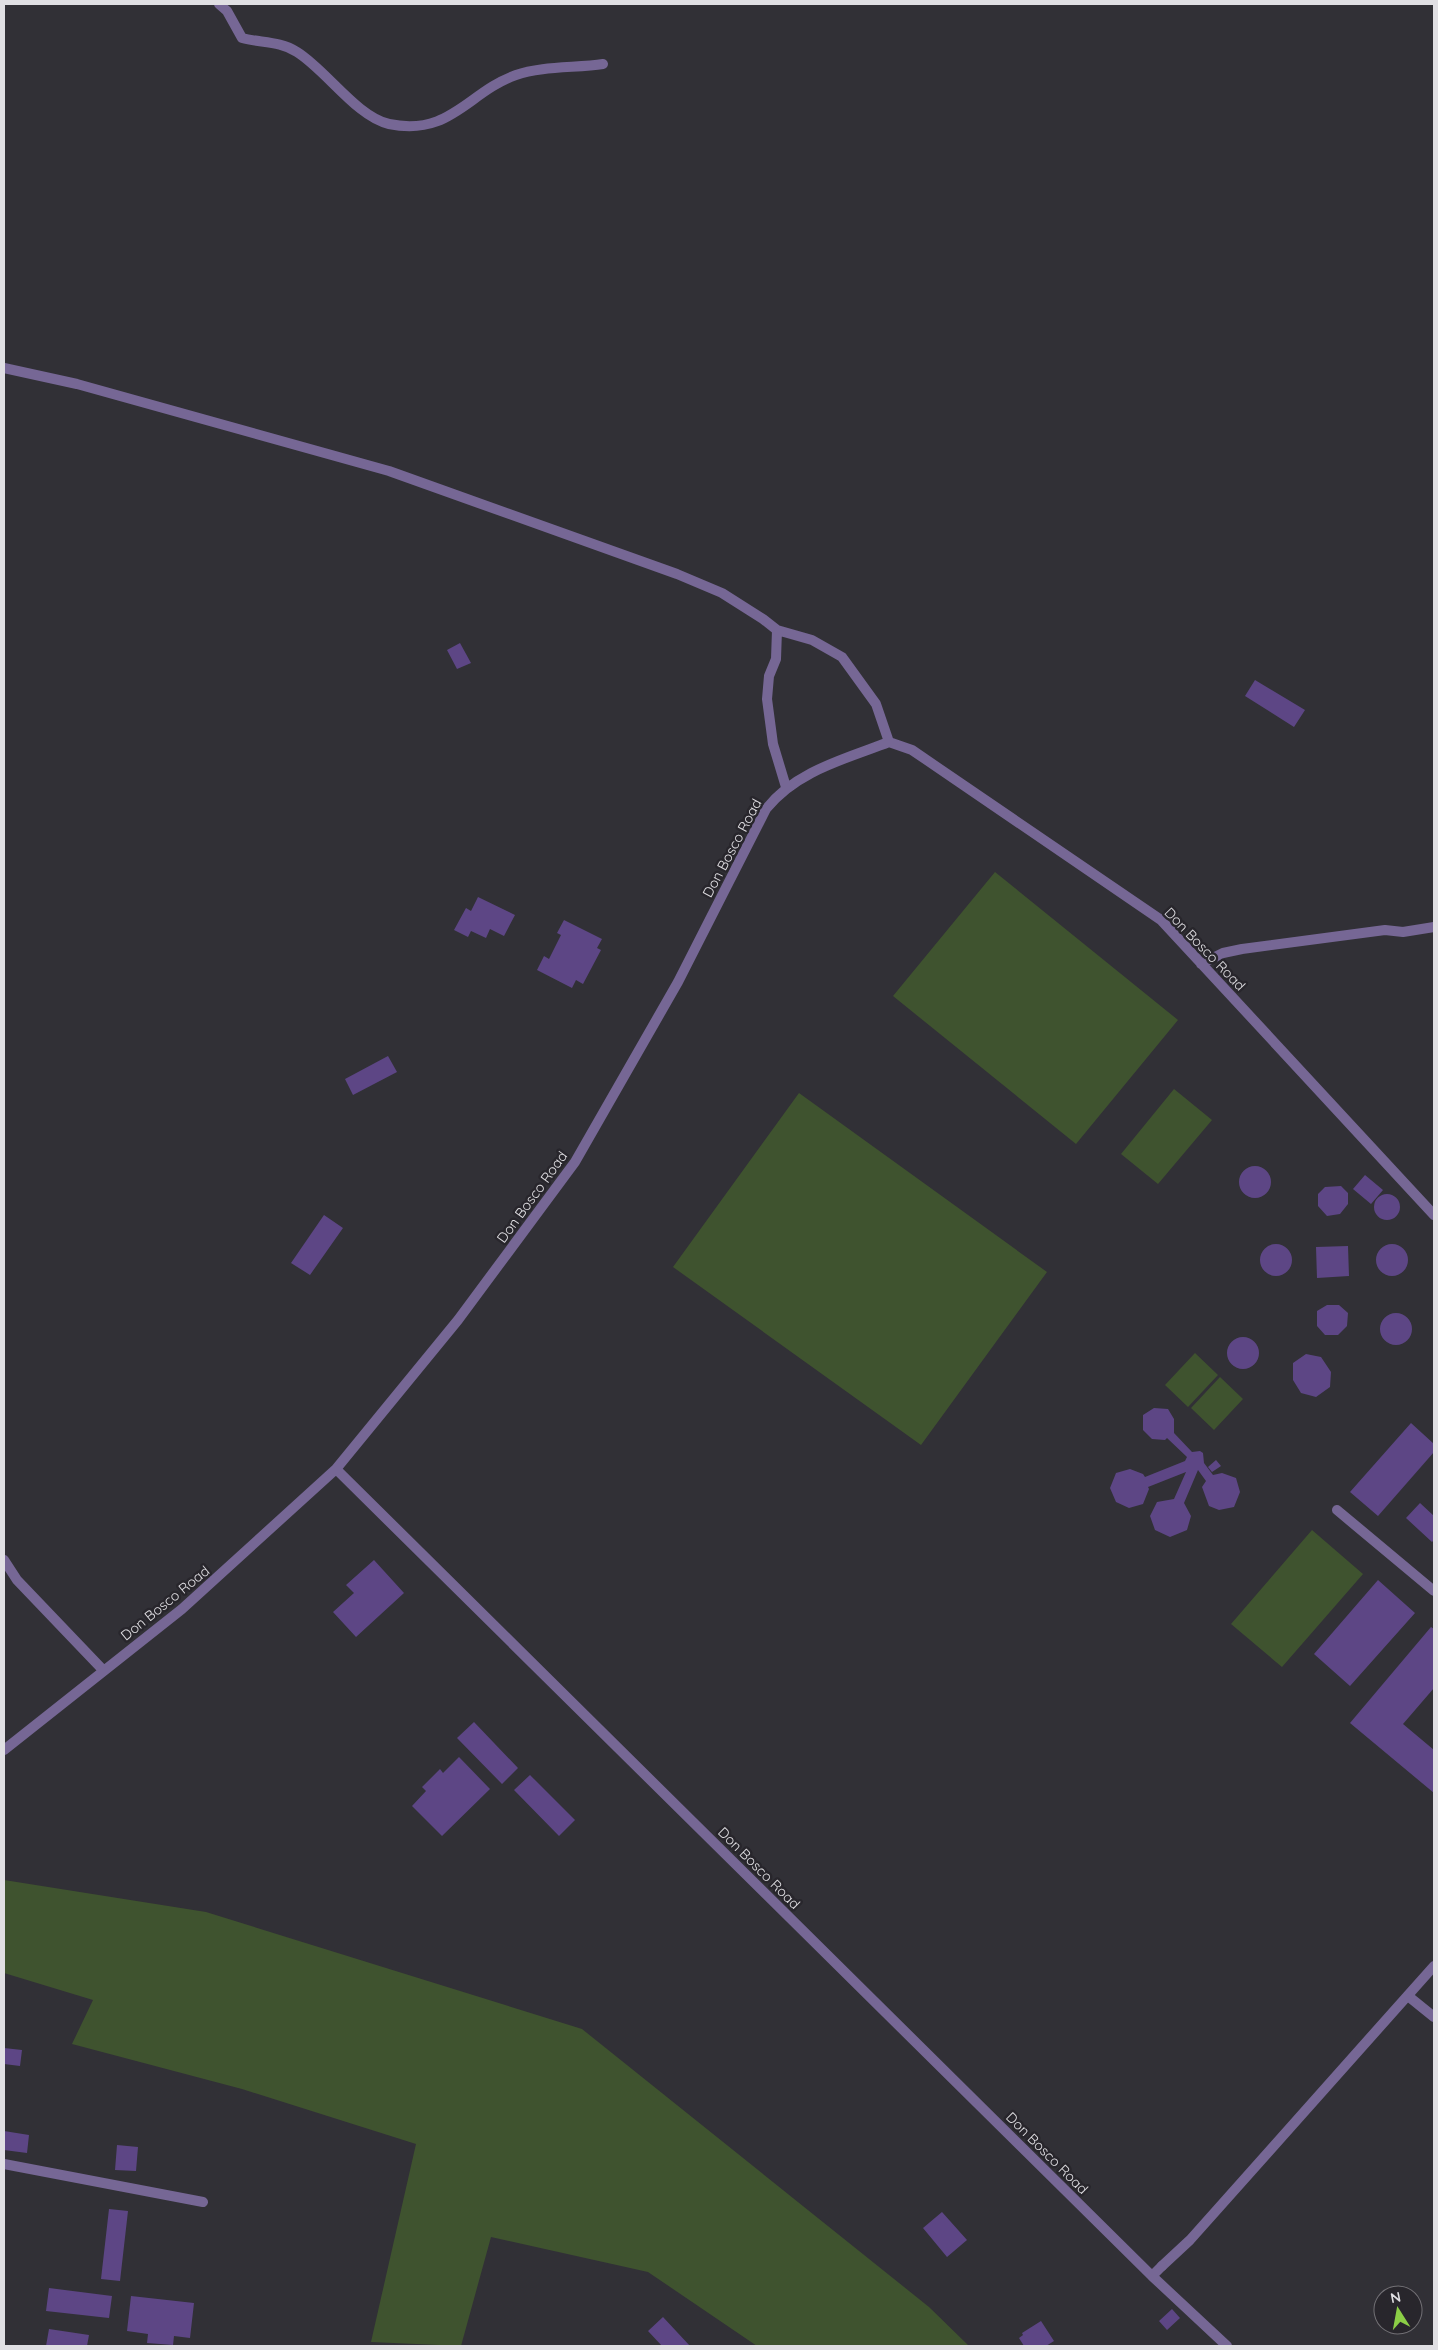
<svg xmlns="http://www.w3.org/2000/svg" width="1438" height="2350" font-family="Quicksand,sans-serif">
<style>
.green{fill:#3f532f}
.building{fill:#5d4685}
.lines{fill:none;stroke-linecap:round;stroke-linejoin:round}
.service{stroke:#766795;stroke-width:10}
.minor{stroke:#766795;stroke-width:10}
.labels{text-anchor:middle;stroke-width:5;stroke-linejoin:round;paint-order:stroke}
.street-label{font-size:14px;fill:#e0dfe3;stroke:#28262c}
</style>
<rect width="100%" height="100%" fill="#313036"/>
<path class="green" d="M995 872 1178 1020 1076 1144 893 996Z
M1174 1089 1212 1120 1158 1184 1121 1154Z
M799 1093 1047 1272 921 1445 673 1267Z
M1195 1353 1218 1375 1188 1407 1165 1385Z
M1220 1377 1243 1399 1214 1430 1191 1408Z
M1312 1530 1363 1574 1282 1667 1231 1624Z
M4 1880 206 1912 582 2029 929 2307 969 2346H757L648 2272 491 2237 461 2346 371 2342 416 2144 242 2089 72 2044 93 2000 4 1973Z"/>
<path class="building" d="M460 643 471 663 457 669 447 650Z
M1255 680 1305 710 1294 727 1245 696Z
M478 897 515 915 504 936 490 929 486 938 471 931 468 937 454 930 466 908 471 911Z
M564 920 602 939 597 948 601 950 583 984 576 980 572 988 537 970 544 956 549 959 561 935 557 933Z
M388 1056 397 1072 353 1095 345 1079Z
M1239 1182a16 16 0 1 1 32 0a16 16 0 1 1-32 0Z
M1365 1175 1383 1190 1371 1204 1353 1189Z
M1341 1186 1348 1193V1204L1340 1214 1327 1216 1318 1206V1194L1325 1187Z
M1374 1207a13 13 0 1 1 26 0a13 13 0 1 1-26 0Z
M324 1215 343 1228 310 1275 291 1263Z
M1260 1260a16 16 0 1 1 32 0a16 16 0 1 1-32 0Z
M1376 1260a16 16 0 1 1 32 0a16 16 0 1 1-32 0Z
M1348 1246 1349 1276 1317 1278 1316 1247Z
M1327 1305H1339L1348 1313 1347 1326 1338 1335H1325L1317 1326V1311Z
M1380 1329a16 16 0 1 1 32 0a16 16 0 1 1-32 0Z
M1227 1353a16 16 0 1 1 32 0a16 16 0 1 1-32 0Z
M1306 1354 1321 1357 1331 1372 1330 1387 1316 1397 1301 1393 1293 1380V1363Z
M1154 1408 1168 1409 1174 1419V1433L1192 1452 1200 1451 1203 1453 1204 1463 1213 1475 1222 1473 1236 1478 1240 1492 1234 1507 1219 1510 1209 1506 1202 1487 1206 1481 1198 1470 1184 1503 1191 1516 1187 1530 1170 1537 1155 1530 1150 1516 1157 1502 1174 1499 1186 1472 1148 1487 1149 1489 1143 1504 1129 1508 1116 1502 1110 1488 1116 1473 1130 1469 1143 1474 1145 1477 1185 1461 1187 1457 1167 1438 1165 1440 1152 1439 1143 1430V1415Z
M1411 1423 1434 1444V1452L1378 1516 1350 1492Z
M1216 1460 1221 1466 1212 1472 1208 1467Z
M1420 1503 1434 1516V1540L1432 1542 1406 1518Z
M374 1560 404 1593 356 1637 333 1612 354 1593 346 1585Z
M1378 1580 1415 1613 1350 1686 1314 1654Z
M1431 1627 1434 1629V1688L1403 1724 1434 1750V1793L1350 1723Z
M474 1722 518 1768 502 1784 457 1738Z
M459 1757 490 1789 442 1836 412 1806 426 1791 422 1787 440 1769 443 1773Z
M530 1775 575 1820 559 1836 514 1790Z
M4 2048 22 2050 20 2066 4 2064Z
M4 2131 29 2135 27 2153 4 2150Z
M117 2145 138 2147 136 2171 115 2170Z
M109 2209 128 2211 120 2281 101 2279Z
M942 2212 967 2240 947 2257 923 2228Z
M49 2288 112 2296 109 2318 46 2311Z
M131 2296 194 2303 190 2338 174 2336 173 2345 147 2343 148 2334 127 2331Z
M1172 2309 1180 2318 1167 2330 1159 2321Z
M663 2317 690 2346H662L648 2331Z
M1041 2321 1054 2341 1046 2346H1024L1019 2338 1023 2335 1022 2333Z
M49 2329 89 2335 87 2346H46Z"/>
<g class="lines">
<path class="service" d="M1337 1510 1434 1591
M1408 1996 1434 2017
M1162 2266 1190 2240 1434 1966"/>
<path class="minor" d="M219 4 227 11 242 38C261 43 280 41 297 52 326 70 357 117 389 124 450 137 468 92 516 75 541 66 576 68 603 64
M4 368 77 384 389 471 677 574 722 593 763 619 777 630 812 640 842 657 876 704 889 742
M777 630 776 659 769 676 767 699 773 744 786 787
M1201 964 1223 953 1242 949 1385 930 1403 932 1434 927
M336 1469 1152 2276 1162 2266
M4 1560 17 1580 103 1670
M4 1750 182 1609 336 1469 458 1320 575 1162 678 982 766 809C796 771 845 759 889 742L912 750 1161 920 1434 1215
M4 2164 203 2202
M1152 2276 1227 2346"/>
</g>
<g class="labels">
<g class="street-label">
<text transform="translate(732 848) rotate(-62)" y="5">Don Bosco Road</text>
<text transform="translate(1205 949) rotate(46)" y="5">Don Bosco Road</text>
<text transform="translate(532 1197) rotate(-54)" y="5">Don Bosco Road</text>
<text transform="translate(165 1603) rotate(-39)" y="5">Don Bosco Road</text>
<text transform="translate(759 1868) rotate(45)" y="5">Don Bosco Road</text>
<text transform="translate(1047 2153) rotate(45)" y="5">Don Bosco Road</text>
</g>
</g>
<rect width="1438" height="2350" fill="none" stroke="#e0dfe3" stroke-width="10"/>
<g transform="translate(1398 2310) rotate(349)"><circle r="24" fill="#28262c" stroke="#727075"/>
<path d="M0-4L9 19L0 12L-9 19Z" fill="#8bce46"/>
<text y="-8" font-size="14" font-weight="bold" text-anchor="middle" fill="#e0dfe3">N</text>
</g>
</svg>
